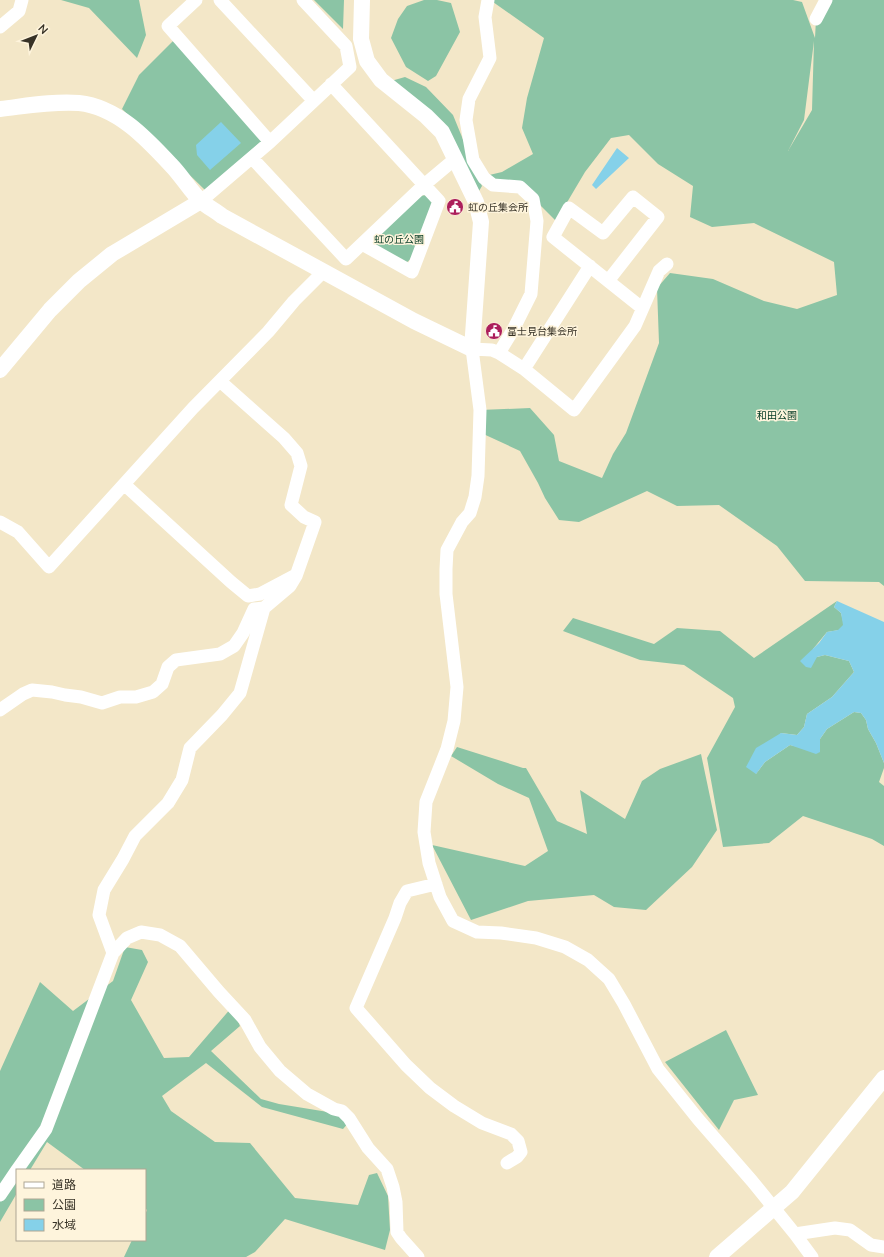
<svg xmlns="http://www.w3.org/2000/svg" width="884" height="1257" font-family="Mulish,'Noto Sans JP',sans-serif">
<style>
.green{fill:#8bc4a5;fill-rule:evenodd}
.water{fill:#85d1e9}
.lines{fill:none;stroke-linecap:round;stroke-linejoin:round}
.minor{stroke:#fff;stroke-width:13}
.tertiary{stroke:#fff;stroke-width:16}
.labels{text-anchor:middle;stroke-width:3;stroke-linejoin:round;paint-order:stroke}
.poi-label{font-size:10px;fill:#373226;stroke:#fef4dc;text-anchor:start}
.park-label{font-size:10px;fill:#013822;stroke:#fef4dc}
</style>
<rect width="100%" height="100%" fill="#f3e7c8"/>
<path class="green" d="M61 0H139L146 35 137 58 89 8Z
M314 0H344L343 29Z
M424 0H437L451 3 460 32 436 76 428 81 406 67 391 38 398 19 407 6Z
M493 0H793L802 2 815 38 816 19 826 0H884V586L879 582 805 581 777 546 719 505 677 506 647 491 579 522 559 520 545 498 538 483 520 451 479 432 480 410 530 408 554 435 559 461 602 478 613 454 626 433 659 343 657 288 670 273 713 279 764 301 797 309 837 295 834 262 754 223 712 227 690 217 693 186 658 164 629 135 611 138 585 172 556 221 539 204 485 176 502 172 533 154 522 128 527 98 544 38 493 2ZM814 41 812 110 788 151 804 120Z
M174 40 263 140 205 190 122 109 139 75Z
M405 77 426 87 453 115 482 186 479 191 444 123 391 81Z
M427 195 432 203 412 258 406 263 376 246 374 238 419 196Z
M837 601 834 607 841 613 844 625 839 630 827 632 813 649 817 657 825 655 849 661 854 672 832 697 807 714 804 727 797 735 781 733 756 774 765 762 790 745 820 752V739L827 729 854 712 861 713 866 720 868 729 876 743 884 763V768L879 782 884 786V846L872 839 803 816 769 843 723 847 707 758 735 707 733 698 684 665 640 660 563 631 573 618 654 644 677 628 720 631 754 658Z
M457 747 523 768H526L557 821 587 834 580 790 625 819 642 781 660 769 701 754 717 830 692 867 646 910 614 907 594 895 528 901 471 920 432 845 525 866 548 851 529 798 498 784 451 756Z
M125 947 142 950 148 962 131 1000 164 1058 189 1057 232 1007 240 1026 211 1051 261 1099 279 1104 334 1113 351 1120 343 1129 262 1107 206 1063 162 1096 171 1111 215 1142 250 1143 295 1198 358 1205 369 1175 377 1173 388 1196 390 1230 385 1250 285 1219 255 1252 246 1257H124L132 1240H145V1215L147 1210 145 1208V1170H85L47 1142 30 1170H17V1193L0 1222V1071L40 982 73 1011 113 981Z
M726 1030 758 1095 734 1100 719 1130 665 1062Z"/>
<path class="water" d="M221 122 241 143 210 170 197 155 196 145Z
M617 148 629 158 596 189 592 185Z
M837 601 884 622V763L876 743 868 729 866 720 861 713 854 712 827 729 820 739V752L816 754 790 745 765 762 756 774 746 767 756 748 781 733 797 735 804 727 807 714 832 697 854 672 849 661 825 655 817 657 811 668 806 667 800 661 819 643 827 632 838 630 843 625 841 613 834 607Z"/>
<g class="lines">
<path class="minor" d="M196 0 168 26 270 142
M220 0 313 100
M488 0 485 17 490 58 469 99 466 120 473 160 484 178 493 185 520 187 533 199 537 221 531 294 513 330 499 353 492 350 472 349 480 410 478 476 475 497 470 513 462 522 447 550 446 569V594L457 687 454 721 447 749 426 802 424 832 429 863 440 897 453 921 477 932 501 933 536 938 565 947 588 960 609 979 624 1004 658 1069 698 1119 752 1181 795 1234 812 1257
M816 19 826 0
M0 27 19 11 22 0
M331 84 439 201 412 272 362 244
M252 158 346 259 424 185 455 159
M201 201 270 142 350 67 346 46 303 0
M608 281 658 217 633 197 603 233 569 208 553 237 642 308
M499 353 524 369 574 410 635 326 659 271 667 264
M524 369 590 266
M125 485 231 582 248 596 260 594 294 576
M0 522 18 532 49 567 193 408 268 332 294 301 323 272
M0 710 23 694 32 690 52 692 65 695 81 697 102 703 120 697H136L153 692 162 684 168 667 176 660 220 654 234 646 243 633 254 609 264 608 290 586 296 576 315 522 304 517 291 505 301 466 297 453 284 438 221 382
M436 884 407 891 400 903 395 918 356 1008 406 1065 430 1088 454 1106 482 1123 511 1134 518 1141 521 1152 517 1157 507 1163
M113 953 99 915 104 890 123 859 135 836 168 803 182 780 190 748 222 715 240 693 264 608
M17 1170 46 1129 113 953 127 938 141 932 160 935 180 946 219 992 245 1020 260 1047 280 1071 307 1094 334 1109 342 1111 349 1118 368 1148 387 1169 393 1187 396 1202 397 1232 401 1238 418 1257
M0 1195 17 1170
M795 1234 835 1228 850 1230 871 1245 884 1247"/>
<path class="tertiary" d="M0 109C26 106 53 101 79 103 117 107 146 138 171 165 182 176 190 191 202 202 208 207 216 211 222 216L414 321 472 349 481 222 476 202 442 132 426 116 381 80 367 61 361 39 362 0
M0 370 50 310 79 281 112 254 201 201
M717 1257 792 1192 884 1078"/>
</g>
<defs>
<g id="civic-disc" transform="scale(0.9)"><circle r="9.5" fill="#ac1f5b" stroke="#fef4dc"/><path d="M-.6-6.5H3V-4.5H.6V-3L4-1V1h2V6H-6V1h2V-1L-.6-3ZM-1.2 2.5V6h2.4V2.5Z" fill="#fff"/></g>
</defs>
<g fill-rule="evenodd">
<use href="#civic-disc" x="455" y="207"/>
<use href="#civic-disc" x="494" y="331"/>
</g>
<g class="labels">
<g class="poi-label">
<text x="468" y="211">虹の丘集会所</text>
<text x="507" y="335">富士見台集会所</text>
</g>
<g class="park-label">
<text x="399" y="243">虹の丘公園</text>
<text x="777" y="419">和田公園</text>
</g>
</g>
<rect x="16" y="1169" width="130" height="72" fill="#fef4dc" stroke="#aea693"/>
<rect x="24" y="1182" width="20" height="6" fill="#ffffff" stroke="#aea693"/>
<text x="52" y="1189" font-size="12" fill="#373226">道路</text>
<rect x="24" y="1199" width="20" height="12" fill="#8bc4a5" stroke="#aea693"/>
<text x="52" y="1209" font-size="12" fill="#373226">公園</text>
<rect x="24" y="1219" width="20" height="12" fill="#85d1e9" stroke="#aea693"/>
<text x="52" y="1229" font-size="12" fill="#373226">水域</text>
<g transform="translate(36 36) rotate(47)" stroke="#fef4dc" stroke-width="3" paint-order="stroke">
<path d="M0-3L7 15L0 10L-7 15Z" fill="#373226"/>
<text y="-6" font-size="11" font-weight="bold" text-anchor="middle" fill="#373226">N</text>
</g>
</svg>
